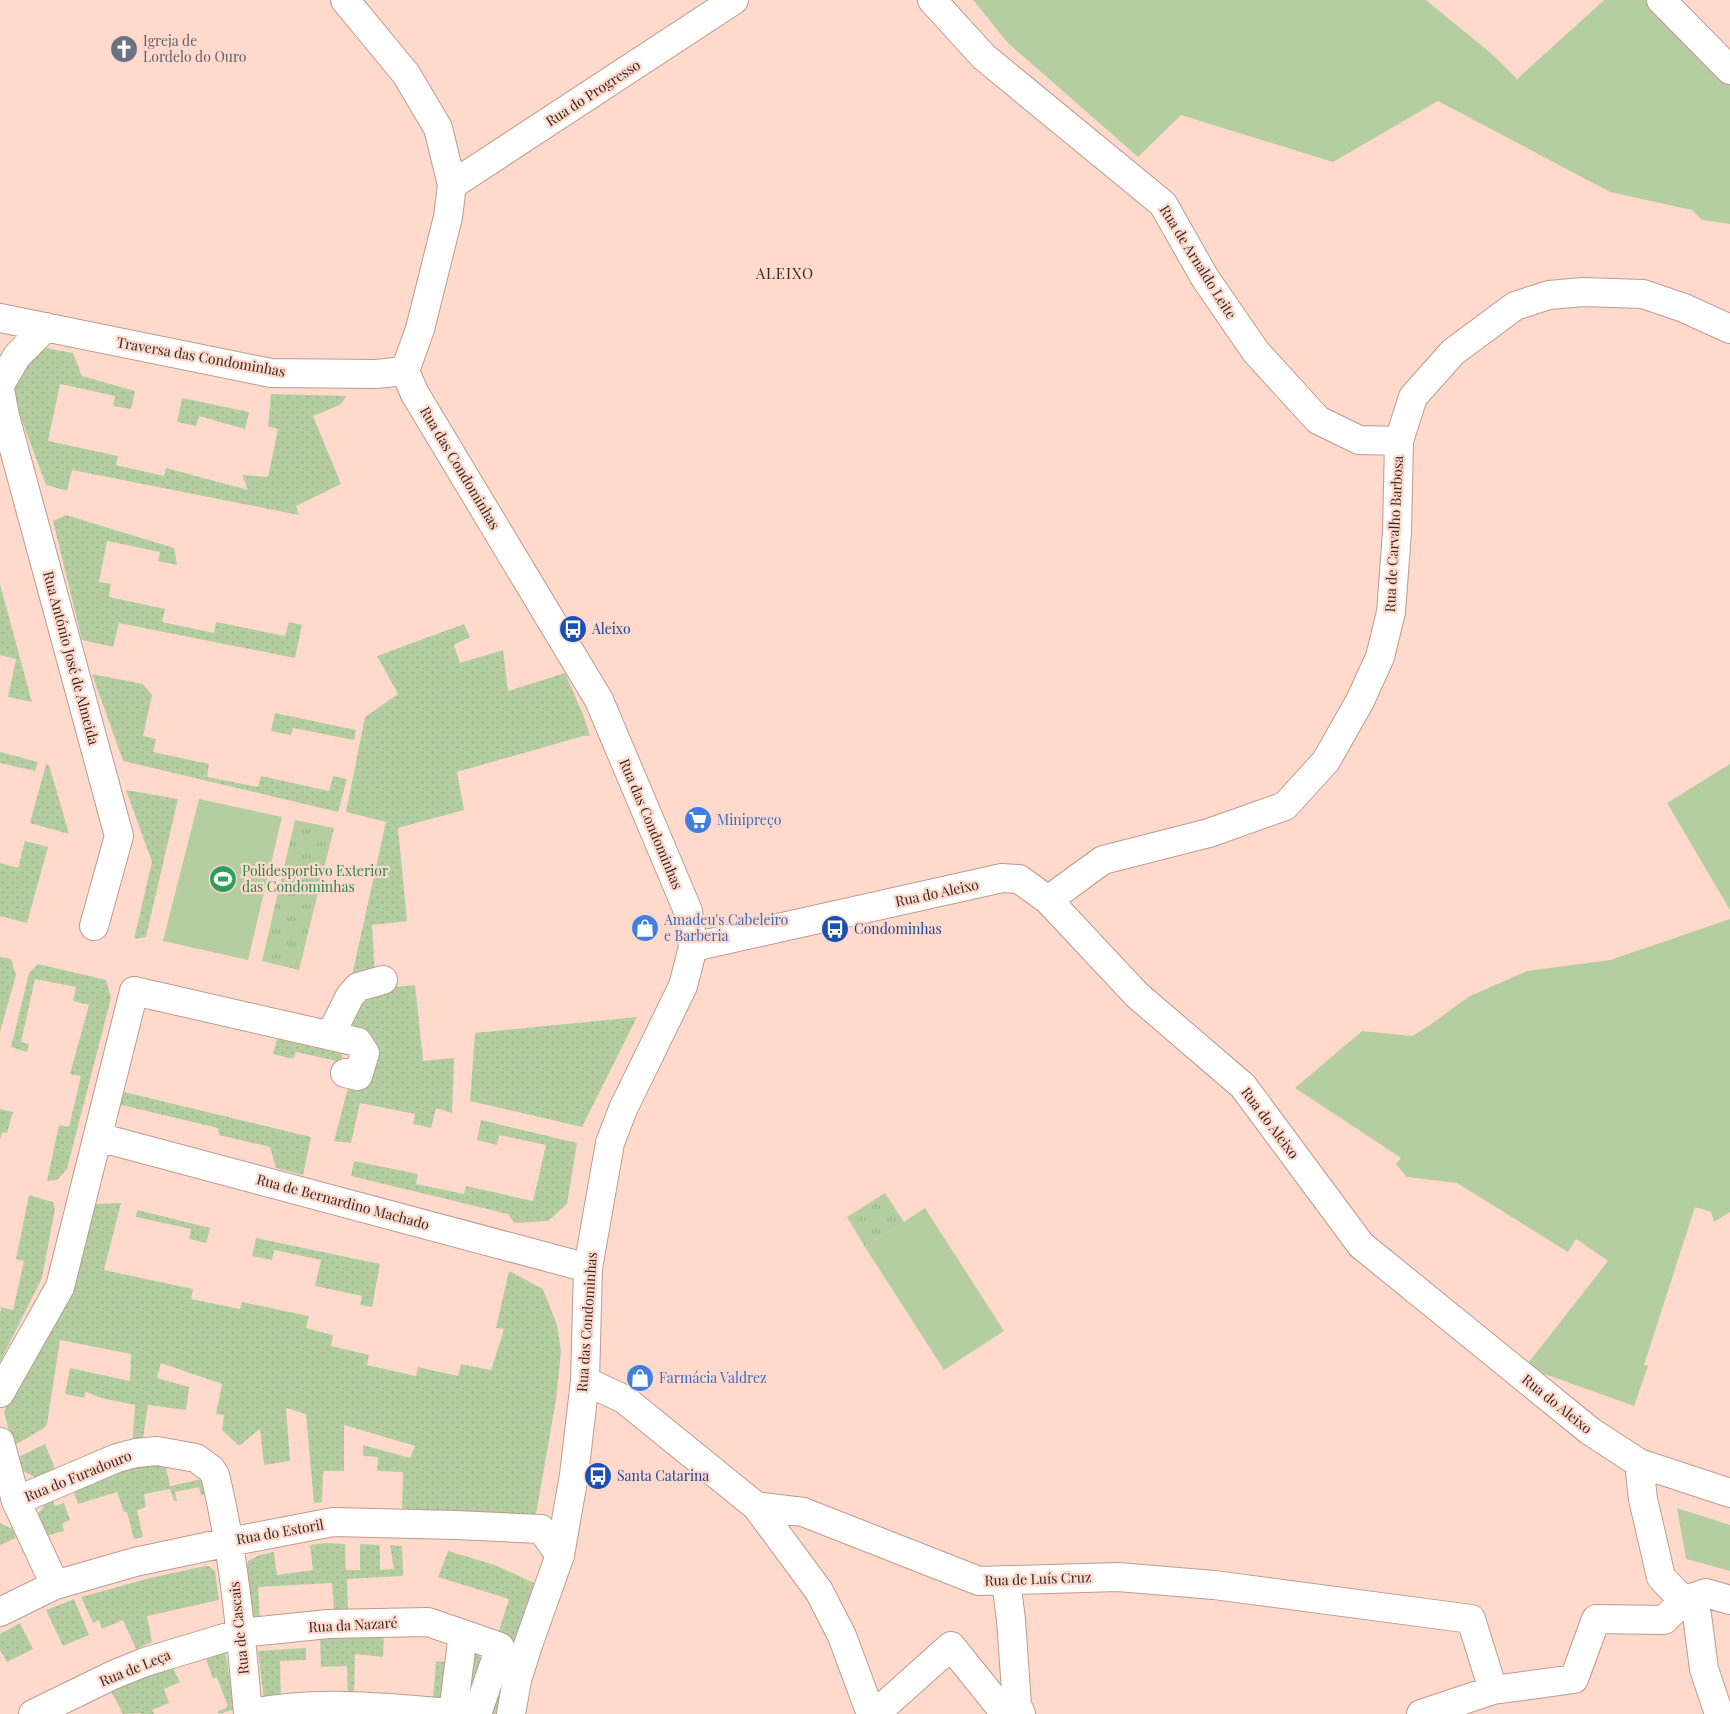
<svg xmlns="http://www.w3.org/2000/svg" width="1730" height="1714" font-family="'Playfair Display',serif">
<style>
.grass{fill:#b4cea2}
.park{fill:url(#park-tufts)}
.garden{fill:url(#garden-dots)}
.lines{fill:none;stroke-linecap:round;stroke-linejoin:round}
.street-casing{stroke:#bd9a8d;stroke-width:30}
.secondary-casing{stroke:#bd9a8d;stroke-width:30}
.street{stroke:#fff;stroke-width:28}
.secondary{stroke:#fff;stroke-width:28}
.labels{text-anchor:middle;stroke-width:4.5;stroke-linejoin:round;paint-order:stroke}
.worship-label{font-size:14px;fill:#5b616d;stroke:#ffdacc;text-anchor:start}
.street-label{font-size:14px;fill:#352823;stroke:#ffdacc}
.transit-label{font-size:14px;fill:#164399;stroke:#ffdacc;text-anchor:start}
.shop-label{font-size:14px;fill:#366cbe;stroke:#ffdacc;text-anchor:start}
.leisure-label{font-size:14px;fill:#27864d;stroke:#ffdacc;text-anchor:start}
.neighbourhood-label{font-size:15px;letter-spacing:1px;fill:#352823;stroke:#ffdacc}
</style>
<defs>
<pattern id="park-tufts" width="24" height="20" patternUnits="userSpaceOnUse" patternTransform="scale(1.25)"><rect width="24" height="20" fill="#b4cea2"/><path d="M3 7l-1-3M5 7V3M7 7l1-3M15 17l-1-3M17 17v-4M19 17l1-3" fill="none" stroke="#9bb18b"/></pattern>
<pattern id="garden-dots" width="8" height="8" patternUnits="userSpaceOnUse" patternTransform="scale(1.25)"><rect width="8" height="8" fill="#b4cea2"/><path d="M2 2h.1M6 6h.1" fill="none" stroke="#9bb18b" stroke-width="1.8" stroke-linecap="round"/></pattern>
</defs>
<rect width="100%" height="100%" fill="#ffdacc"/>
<path class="grass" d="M973 0H1426L1493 55 1517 79 1604 0H1648L1730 83V224L1702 220 1692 210 1610 192 1438 101 1333 162 1181 115 1138 157 1007 42Z
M1730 764V910L1667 803Z
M199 799 282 817 248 960 163 941Z
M1730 919V1212L1714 1222 1711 1212 1695 1207 1644 1365 1648 1366 1634 1406 1539 1372 1529 1362 1608 1261 1576 1239 1568 1252 1457 1183 1407 1177 1396 1164 1401 1158 1295 1088 1362 1031 1412 1036 1430 1025 1468 997 1527 971 1610 960Z
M925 1208 1004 1331 944 1370 865 1247Z
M1677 1508 1730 1525V1571L1686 1559Z"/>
<path class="park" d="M295 820 334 828 299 970 262 961Z
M885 1193 904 1222 865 1247 847 1217Z"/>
<path class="garden" d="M46 348 73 353 82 376 135 391 131 409 113 406 115 396 60 384 48 441 118 456 116 465 164 476 166 468 248 490 242 475 268 477 278 429 268 426 271 394 347 396 340 405 313 416 341 484 296 506 299 515 72 470 67 491 46 485 18 410 14 391 23 368 33 353Z
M182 398 249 412 245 429 199 416 196 426 177 422Z
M66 515 174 548 177 565 158 561 160 552 107 541 99 582 111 584 109 597 165 609 162 622 214 633 216 622 285 636 289 622 302 625 295 658 119 623 113 647 82 640 53 521Z
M0 584 32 702 8 697 16 659 0 655Z
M464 624 470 637 454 645 460 663 503 650 508 691 565 673 584 717 590 736H583L457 772 464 810 398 828 407 921 372 925 375 977 351 980 386 822 346 812 365 717 398 694 377 656Z
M92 674 143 684 152 695 143 736 156 739 153 752 209 764 207 777 258 787 261 776 329 791 333 776 347 779 338 812 123 761Z
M275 713 356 730 354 740 293 728 291 735 271 731Z
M0 752 38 762 35 771 0 763Z
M46 764 49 765 69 834 30 823Z
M126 790 178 799 146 937 134 939 152 862Z
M25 841 48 847 27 923 0 916V863L18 868Z
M0 957 11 959 16 975 0 1032Z
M38 964 106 980 111 998 67 1169 57 1180 47 1181 59 1125 69 1127 81 1076 70 1074 89 1005 73 1001 76 987 35 979 21 1042 29 1044 27 1052 11 1047 29 973Z
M415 985 423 1059 421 1061 454 1058 452 1113 436 1108 431 1128 413 1124 415 1114 360 1103 351 1143 334 1141 348 1088 359 1081 349 1033 358 1001 384 988Z
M637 1017 582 1127 470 1101 475 1033Z
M277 1039 342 1054 341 1062 296 1052 293 1059 273 1054Z
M120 1091 311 1137 303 1175 276 1168 270 1147 219 1135 218 1128 117 1104Z
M0 1109 13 1112 7 1133 2 1132 0 1140Z
M481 1120 577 1143 567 1204 548 1221 514 1223 508 1214 351 1176 354 1161 418 1174 416 1184 464 1194 466 1186 533 1201 546 1145 499 1135 497 1145 477 1140Z
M29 1195 53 1202 55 1209 42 1278 0 1362V1314L1 1307 13 1310 24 1261 16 1259Z
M121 1203 104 1270 193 1289 191 1299 240 1309 242 1302 309 1316 306 1328 333 1335 331 1346 369 1355 367 1365 416 1376 418 1367 458 1376 461 1364 491 1370 504 1329 496 1328 509 1271 543 1289 557 1325 561 1351 556 1400 535 1520 402 1510 403 1472 377 1471 378 1457 363 1456V1445L410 1458 415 1446 344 1425V1471H323L322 1502 314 1503 306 1414 286 1408 290 1461 264 1465 260 1429 239 1446 222 1430 224 1415 216 1414 222 1384 161 1363 157 1378 189 1387 186 1410 148 1405 143 1438 168 1442 132 1446 135 1405 101 1398 86 1392 84 1398 65 1394 70 1368 130 1381 131 1354 60 1340 47 1424 44 1428 13 1446 4 1412 14 1391 84 1211 96 1204Z
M137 1210 210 1228 206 1243 189 1239 191 1229 136 1217Z
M256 1238 380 1264 372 1307 360 1305 362 1296 315 1286 321 1260 274 1250 272 1260 252 1256Z
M45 1444 56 1471 36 1478 23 1471 18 1457Z
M131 1461 165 1463 170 1486 207 1478 210 1494 201 1495 199 1487 175 1492 177 1501H174L170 1489 144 1494 146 1507 137 1510 143 1537 134 1539 127 1512H124L117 1492 78 1504 71 1484Z
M49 1492 55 1506 64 1503 70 1520 62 1523 64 1531 45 1536 36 1515 43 1508 42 1495Z
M0 1523 12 1529 16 1538 0 1545Z
M326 1543 345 1544 346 1570H360V1544L380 1545V1570L394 1569 390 1545 402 1546 403 1576 347 1579 348 1612 334 1613 332 1583 258 1587 260 1619H254L247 1566 248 1561 259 1555 274 1552 277 1575 313 1570 310 1545Z
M448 1551 495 1565 534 1583 515 1641 500 1714H488L498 1634 509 1599 438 1577Z
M205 1566H209L215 1571 219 1600 147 1616 152 1642 136 1649 123 1620 102 1629 99 1620 93 1623 81 1597 150 1578Z
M74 1599 89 1635 63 1646 46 1610Z
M20 1623 33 1649 7 1662 0 1650V1634Z
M384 1630 383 1657 355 1654 354 1695H348L347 1666 321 1667 320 1632Z
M306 1648V1660L280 1661 281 1697 264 1699 258 1651Z
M225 1649 234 1707 233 1710 218 1714V1711L228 1707 217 1677 213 1679 203 1650Z
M473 1653 478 1654 481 1658 483 1665 466 1707Z
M168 1659 180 1682 164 1689 169 1703 152 1710 154 1714H141L140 1713 123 1714 107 1684Z
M436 1661 452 1663 446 1700 433 1699Z"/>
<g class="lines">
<g class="street-casing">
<path id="street" d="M932 0 984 57 1163 204 1205 278 1256 352 1318 420 1359 440 1399 441
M1661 0 1730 70
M452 185 734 0
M0 318 271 373 376 374 405 371
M0 385 17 356 46 327
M0 389 5 416 119 836 94 926
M1048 900 1103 860 1209 833 1285 806 1326 761 1360 701 1380 657 1391 612 1397 532 1399 441 1413 397 1453 352 1515 306 1549 295 1583 292 1643 294 1684 308 1730 329
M693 947 1002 878 1019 879 1048 900 1137 995 1243 1086 1361 1245 1590 1431 1639 1463 1730 1493
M330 1036 350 996 358 987 383 980
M98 1137 588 1268
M585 1381 624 1399 756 1506 803 1512 979 1581 1118 1577 1214 1585 1471 1619 1493 1690
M0 1393 60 1287 134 991 358 1042 365 1053 358 1076 345 1073
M0 1442 16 1501 55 1585
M1639 1463 1643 1499 1661 1577 1697 1615 1704 1669 1719 1714
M16 1501 117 1458 136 1453 157 1451 196 1458 211 1469 215 1475C234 1553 241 1634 248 1714
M756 1506 819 1591 842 1636 871 1714
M1006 1580 1011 1620 1017 1705 1021 1714
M0 1612 55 1585 135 1562 229 1542 333 1522 456 1525 541 1529 560 1555
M33 1714 113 1675 145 1662 241 1633 328 1624 428 1622 463 1634
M249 1714C315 1699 386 1708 453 1713
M455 1714 453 1713 463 1634 500 1647 477 1714
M875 1714 951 1646 1000 1707 1017 1705
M1421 1714 1493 1690 1574 1679 1596 1619 1664 1620 1683 1601 1706 1593 1730 1600"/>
</g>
<g class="secondary-casing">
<path id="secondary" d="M345 0 406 74 438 128 452 185 448 217 420 329 405 371 415 394 599 700 688 911 693 947 683 986 623 1109 610 1143 588 1268 585 1381 574 1475 560 1555 528 1645 517 1680 511 1714"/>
</g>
<use href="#street" class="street"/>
<use href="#secondary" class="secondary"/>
</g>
<defs>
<g id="church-disc" transform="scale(1.4375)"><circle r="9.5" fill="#6b7280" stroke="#ffdacc"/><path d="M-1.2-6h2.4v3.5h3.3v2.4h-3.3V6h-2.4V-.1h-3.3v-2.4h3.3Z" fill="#fff"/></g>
<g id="bus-disc" transform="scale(1.4375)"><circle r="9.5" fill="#1a4fb4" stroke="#ffdacc"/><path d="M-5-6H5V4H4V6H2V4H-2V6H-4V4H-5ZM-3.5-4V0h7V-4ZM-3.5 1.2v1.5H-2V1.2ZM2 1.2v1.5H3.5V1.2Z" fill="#fff"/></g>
<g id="supermarket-disc" transform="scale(1.4375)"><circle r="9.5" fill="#3f7fe0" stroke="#ffdacc"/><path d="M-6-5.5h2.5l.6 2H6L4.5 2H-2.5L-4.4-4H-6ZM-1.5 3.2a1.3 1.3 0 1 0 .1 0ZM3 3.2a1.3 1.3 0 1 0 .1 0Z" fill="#fff"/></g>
<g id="stadium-disc" transform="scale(1.4375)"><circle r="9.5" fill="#2e9e5b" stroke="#ffdacc"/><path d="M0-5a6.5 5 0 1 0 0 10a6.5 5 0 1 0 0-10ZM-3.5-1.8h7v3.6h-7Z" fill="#fff"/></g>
<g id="shop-disc" transform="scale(1.4375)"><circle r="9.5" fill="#3f7fe0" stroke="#ffdacc"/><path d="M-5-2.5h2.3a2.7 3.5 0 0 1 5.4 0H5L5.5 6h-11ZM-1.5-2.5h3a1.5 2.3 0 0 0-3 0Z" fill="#fff"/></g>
</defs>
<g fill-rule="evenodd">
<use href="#church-disc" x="124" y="49"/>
<use href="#bus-disc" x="573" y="629"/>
<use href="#supermarket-disc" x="698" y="820"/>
<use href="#stadium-disc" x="223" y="879"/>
<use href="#shop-disc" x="645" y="928"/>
<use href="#bus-disc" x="835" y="929"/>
<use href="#shop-disc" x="640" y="1378"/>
<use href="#bus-disc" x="598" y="1476"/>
</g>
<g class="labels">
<g class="worship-label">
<text x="143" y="46">Igreja de<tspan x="143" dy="16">Lordelo do Ouro</tspan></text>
</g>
<g class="street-label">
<text transform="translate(593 93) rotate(-33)" y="5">Rua do Progresso</text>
<text transform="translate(1198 262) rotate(58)" y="5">Rua de Arnaldo Leite</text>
<text transform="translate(201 357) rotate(10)" y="5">Traversa das Condominhas</text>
<text transform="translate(460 468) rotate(59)" y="5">Rua das Condominhas</text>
<text transform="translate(1394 534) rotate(-87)" y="5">Rua de Carvalho Barbosa</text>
<text transform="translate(71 658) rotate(75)" y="5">Rua António José de Almeida</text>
<text transform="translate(651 824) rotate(67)" y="5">Rua das Condominhas</text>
<text transform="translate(937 893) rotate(-12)" y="5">Rua do Aleixo</text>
<text transform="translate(1270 1123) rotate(53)" y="5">Rua do Aleixo</text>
<text transform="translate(343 1202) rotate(15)" y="5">Rua de Bernardino Machado</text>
<text transform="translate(587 1322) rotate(-86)" y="5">Rua das Condominhas</text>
<text transform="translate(1557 1404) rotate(39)" y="5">Rua do Aleixo</text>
<text transform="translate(78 1476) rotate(-22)" y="5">Rua do Furadouro</text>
<text transform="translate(280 1532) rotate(-10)" y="5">Rua do Estoril</text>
<text transform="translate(1038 1579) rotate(-2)" y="5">Rua de Luís Cruz</text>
<text transform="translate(353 1625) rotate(-3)" y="5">Rua da Nazaré</text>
<text transform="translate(239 1628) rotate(-96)" y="5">Rua de Cascais</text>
<text transform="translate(135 1668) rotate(-22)" y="5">Rua de Leça</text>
</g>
<g class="transit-label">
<text x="592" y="634">Aleixo</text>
<text x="854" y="934">Condominhas</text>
<text x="617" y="1481">Santa Catarina</text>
</g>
<g class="shop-label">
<text x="717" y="825">Minipreço</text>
<text x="664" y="925">Amadeu's Cabeleiro<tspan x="664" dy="16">e Barberia</tspan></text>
<text x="659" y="1383">Farmácia Valdrez</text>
</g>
<g class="leisure-label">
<text x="242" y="876">Polidesportivo Exterior<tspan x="242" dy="16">das Condominhas</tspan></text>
</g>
<g class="neighbourhood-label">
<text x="785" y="279">ALEIXO</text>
</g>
</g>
</svg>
